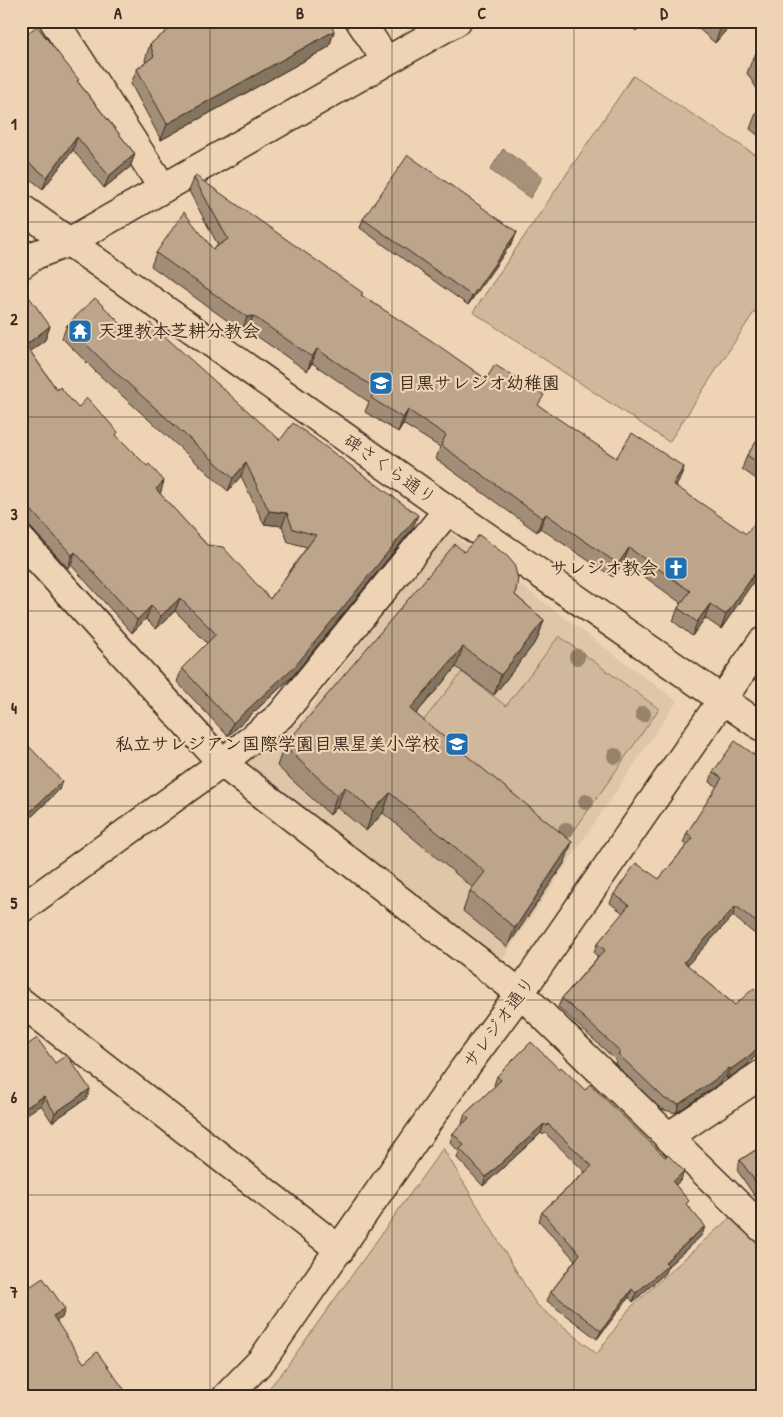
<svg xmlns="http://www.w3.org/2000/svg" width="783" height="1417" font-family="'Patrick Hand','Klee One',sans-serif">
<style>
.built{fill:#dfc6a8}
.green{fill:#d0b89c;stroke:#86715d}
.water{fill:#a7917a;stroke:#7c6855}
.lines{fill:none;stroke-linecap:round;stroke-linejoin:round}
.minor-casing{stroke:#3b2a1e;stroke-width:31}
.minor{stroke:#eed4b5;stroke-width:28}
.tree{fill:#98826c}
.wall{fill:#a28e78;stroke:#3b2a1e}
.shaded-wall{fill:#847461;stroke:#3b2a1e}
.building{fill:#bca58b;stroke:#3b2a1e}
.grid{fill:none;stroke:#3b2a1e;stroke-width:1;stroke-opacity:0.55}
.labels{text-anchor:middle;stroke-width:4.5;stroke-linejoin:round;paint-order:stroke}
.poi-label{font-size:18px;font-weight:bold;fill:#3b2a1e;stroke:#eed4b5;text-anchor:start}
.street-label{font-size:18px;fill:#3b2a1e;stroke:#eed4b5}
.neatline{fill:none;stroke:#3b2a1e;stroke-width:2}
.grid-label{font-size:16px;text-anchor:middle;font-weight:bold;fill:#3b2a1e}
</style>
<rect width="100%" height="100%" fill="#eed4b5"/>
<filter id="ink" filterUnits="userSpaceOnUse"><feTurbulence type="fractalNoise" baseFrequency=".02" numOctaves="2"/><feDisplacementMap in="SourceGraphic" scale="10" xChannelSelector="R" yChannelSelector="G"/><feConvolveMatrix kernelMatrix="1 2 1 2 8 2 1 2 1" color-interpolation-filters="sRGB"/></filter>
<g filter="url(#ink)">
<path class="built" d="M448 531 677 701 502 960 236 765 298 724Z"/>
<path class="green" d="M633 76 762 159V300L669 442 473 312Z
M559 636 659 709 557 855 411 736 462 672 506 706Z
M443 1148 536 1304 597 1354 629 1309 737 1211 762 1237V1396H262L282 1373Z"/>
<path class="water" d="M503 149 543 177 530 198 490 170Z"/>
<g class="lines">
<g class="minor-casing">
<path id="minor" d="M54 21 163 188
M360 21 386 60
M21 208 448 510 762 727
M21 265 35 255 69 242 457 21
M21 540 222 763 520 993 762 1228
M21 909 222 763 281 715 448 510
M21 1002 340 1250
M668 1137 762 1074
M227 1396 262 1360 464 1069 520 993 762 642"/>
</g>
<use href="#minor" class="minor"/>
</g>
<g class="tree">
<circle cx="577" cy="657" r="8"/>
<circle cx="643" cy="714" r="8"/>
<circle cx="615" cy="756" r="8"/>
<circle cx="586" cy="802" r="8"/>
<circle cx="566" cy="830" r="8"/>
</g>
<path class="wall" d="M625 21H644L636 31Z
M683 21H734L715 43 699 29 688 26Z
M334 31 329 47 161 140 131 84 137 69 146 63 145 60 150 44Z
M21 38 78 82 135 154 130 167 104 188 73 150 43 189 21 172Z
M762 44V97L747 73 753 58Z
M762 105V151L757 147 760 137 750 129 756 113Z
M194 178 362 296 486 379 539 407 616 458 684 467 679 481 676 486 762 569 721 629 705 618 692 636 673 621 678 608 681 603 624 562 613 577 540 528 537 532 436 459 440 447 403 424 398 432 365 412 369 402 312 363 307 371 248 330 242 331 151 266 156 253 213 249 218 245 189 191Z
M363 219 517 232 513 241 468 305 360 228Z
M21 298 50 326 45 340 30 351 57 390 78 408 117 436 160 494 207 545 270 599 307 547 288 542 282 526 264 524 241 476 228 491 97 373 62 338 67 325 136 339 280 440 413 528 292 677 228 736 177 682 182 668 207 643 175 611 156 629 146 619 132 633 71 565 68 568 21 517Z
M762 434V483L742 469 747 455Z
M464 552 515 595 544 620 537 640 494 695 456 667 416 714 565 862 507 947 463 911 470 891 473 888 383 813 366 831 337 807 330 815 277 766 284 746Z
M21 738 59 790 25 823 21 819Z
M762 760V940L733 916 687 965 735 1005 762 996V1050L745 1067 727 1079 726 1077 716 1086 676 1113 661 1109 615 1064 616 1060 558 1007 562 998 598 957 594 953 597 944 623 913 610 903 614 894 659 879 687 845 683 843 687 833 717 787 710 782 713 772Z
M26 1046 55 1063 90 1089 87 1098 52 1122 41 1105Z
M559 1069 681 1180 675 1185 687 1206 705 1226 702 1235 668 1266 664 1274 633 1302 629 1297 597 1339 547 1301 551 1292 575 1260 539 1221 542 1212 585 1172 545 1133 543 1135 541 1133 483 1186 457 1158 459 1152 450 1142 453 1133 463 1124 462 1123 465 1114 495 1086 494 1085 497 1076Z
M762 1146V1203L760 1204 737 1170 740 1160Z"/>
<path class="shaded-wall" d="M639 21H644L636 31Z
M726 21H734L715 43 721 27Z
M334 31 329 47 161 140 167 124Z
M77 137 73 150 43 189 47 177Z
M135 154 130 167 104 188 109 176Z
M517 232 513 241 468 305 472 296Z
M253 316 248 330 242 331 247 317Z
M50 326 45 340 21 358 26 345Z
M317 349 312 363 307 371 312 357Z
M408 410 403 424 398 432 403 418Z
M246 463 241 476 228 491 233 478Z
M684 467 679 481 668 498 673 484Z
M164 481 160 495 156 489Z
M269 511 287 513 282 526 264 524Z
M546 514 540 528 537 532 542 518Z
M418 515 413 528 292 677 228 736 233 723Z
M629 548 624 562 613 577 618 564Z
M75 552 71 565 68 568 72 555Z
M762 563V569L721 629 726 615Z
M180 598 175 611 156 629 161 616Z
M710 604 705 618 692 636 697 622Z
M151 606 146 619 132 633 137 620Z
M544 620 537 640 494 695 501 675Z
M463 647 456 667 403 729 410 709Z
M62 781 59 790 25 823 28 814Z
M345 787 337 807 330 815 337 795Z
M390 793 383 813 366 831 373 811Z
M572 842 565 862 507 947 515 928Z
M736 906 733 916 681 972 684 962Z
M762 1044V1050L745 1067 727 1079 731 1069Z
M729 1068 726 1077 716 1086 676 1113 679 1104Z
M90 1089 87 1098 52 1122 55 1113Z
M44 1096 41 1105 21 1118V1111Z
M544 1124 541 1133 483 1186 486 1177Z
M684 1171 681 1180 669 1191 673 1182Z
M705 1226 702 1235 668 1266 664 1274 633 1302 636 1293 665 1262Z
M632 1289 629 1297 597 1339 601 1331Z
M65 1309 62 1318 50 1325 53 1316Z"/>
<path class="building" d="M180 21H329L334 31 167 124 137 69 154 56 150 44Z
M714 21H726L721 27Z
M37 26 79 80 77 81 135 154 109 176 77 137 47 177 21 157V38Z
M762 44V72L753 58Z
M762 105V118L756 113Z
M408 155 517 232 472 296 363 219Z
M196 176 363 293 361 295 432 341 486 379 495 365 544 395 538 405 616 458 632 433 684 467 673 484 746 534 762 514V563L726 615 710 604 697 622 678 608 690 591 629 548 618 564 546 514 542 518 441 445 446 435 408 410 403 418 371 398 376 389 317 349 312 357 253 316 247 317 156 253 184 212 213 249 228 239 194 178Z
M27 294 50 326 26 345 57 390 60 387 78 408 87 398 118 432 116 435 147 466 149 464 164 481 156 489 207 545 223 547 270 599 316 535 293 529 287 513 269 511 246 463 233 478 102 360 67 325 95 298 136 339 150 323 280 440 293 423 418 515 297 664 233 723 182 668 216 634 180 598 161 616 151 606 137 620 75 552 72 555 21 499V298Z
M762 434V466L747 455Z
M479 535 507 556 514 564 518 579 515 595 544 620 501 675 463 647 410 709 572 842 515 928 470 891 485 872 390 793 373 811 345 787 337 795 284 746 455 544 464 552Z
M21 738 62 781 28 814 21 807Z
M735 741 762 760V927L736 906 684 962 735 1005 754 988 762 996V1044L748 1057 731 1069 729 1068 719 1077 679 1104 665 1099 618 1054 621 1052 562 998 605 950 597 944 629 905 614 894 636 863 659 879 693 838 687 833 722 778 713 772Z
M37 1038 55 1063 67 1055 90 1089 55 1113 44 1096 21 1111V1040L26 1046Z
M531 1042 559 1069 561 1067 585 1090 590 1084 665 1157 668 1155 684 1171 673 1182 689 1201 686 1204 705 1226 665 1262 668 1265 636 1293 632 1289 601 1331 551 1292 580 1254 542 1212 592 1166 548 1124 547 1126 544 1124 486 1177 460 1149 464 1145 453 1133 469 1118 465 1114 501 1080 497 1076Z
M762 1146V1191L740 1160Z
M21 1278 28 1288 43 1278 65 1309 53 1316 84 1363 97 1352 129 1396H21Z"/>
</g>
<path class="grid" d="M210 21V1396M392 21V1396M574 21V1396M21 222H762M21 417H762M21 611H762M21 806H762M21 1000H762M21 1195H762"/>
<defs>
<g id="temple-square" transform="scale(1.25)"><rect x="-9" y="-9" width="18" height="18" rx="4" fill="#1f6fb2" stroke="#eed4b5"/><path d="M0-6L5-2H3V0L6.5 2.5H4V6H1.5V3h-3V6H-4V2.5H-6.5L-3 0V-2H-5Z" fill="#fff"/></g>
<g id="school-square" transform="scale(1.25)"><rect x="-9" y="-9" width="18" height="18" rx="4" fill="#1f6fb2" stroke="#eed4b5"/><path d="M0-5L7-2L0 1L-7-2ZM-4 1L0 2.5L4 1V4Q0 6-4 4Z" fill="#fff"/></g>
<g id="church-square" transform="scale(1.25)"><rect x="-9" y="-9" width="18" height="18" rx="4" fill="#1f6fb2" stroke="#eed4b5"/><path d="M-1.2-6h2.4v3.5h3.3v2.4h-3.3V6h-2.4V-.1h-3.3v-2.4h3.3Z" fill="#fff"/></g>
</defs>
<g fill-rule="evenodd">
<use href="#temple-square" x="80" y="331"/>
<use href="#school-square" x="381" y="383"/>
<use href="#church-square" x="676" y="568"/>
<use href="#school-square" x="457" y="744"/>
</g>
<g class="labels">
<g class="poi-label">
<text x="98" y="337">天理教本芝耕分教会</text>
<text x="398" y="389">目黒サレジオ幼稚園</text>
<text x="658" y="574" text-anchor="end">サレジオ教会</text>
<text x="440" y="750" text-anchor="end">私立サレジアン国際学園目黒星美小学校</text>
</g>
<g class="street-label">
<text transform="translate(390 469) rotate(35)" y="6">碑さくら通り</text>
<text transform="translate(499 1022) rotate(-54)" y="6">サレジオ通り</text>
</g>
</g>
<rect width="783" height="1417" fill="none" stroke="#eed4b5" stroke-width="55"/>
<rect x="28" y="28" width="728" height="1362" class="neatline"/>
<g class="grid-label">
<text x="118" y="19">A</text>
<text x="300" y="19">B</text>
<text x="482" y="19">C</text>
<text x="664" y="19">D</text>
<text x="14" y="130">1</text>
<text x="14" y="325">2</text>
<text x="14" y="520">3</text>
<text x="14" y="714">4</text>
<text x="14" y="909">5</text>
<text x="14" y="1103">6</text>
<text x="14" y="1298">7</text>
</g>
</svg>
